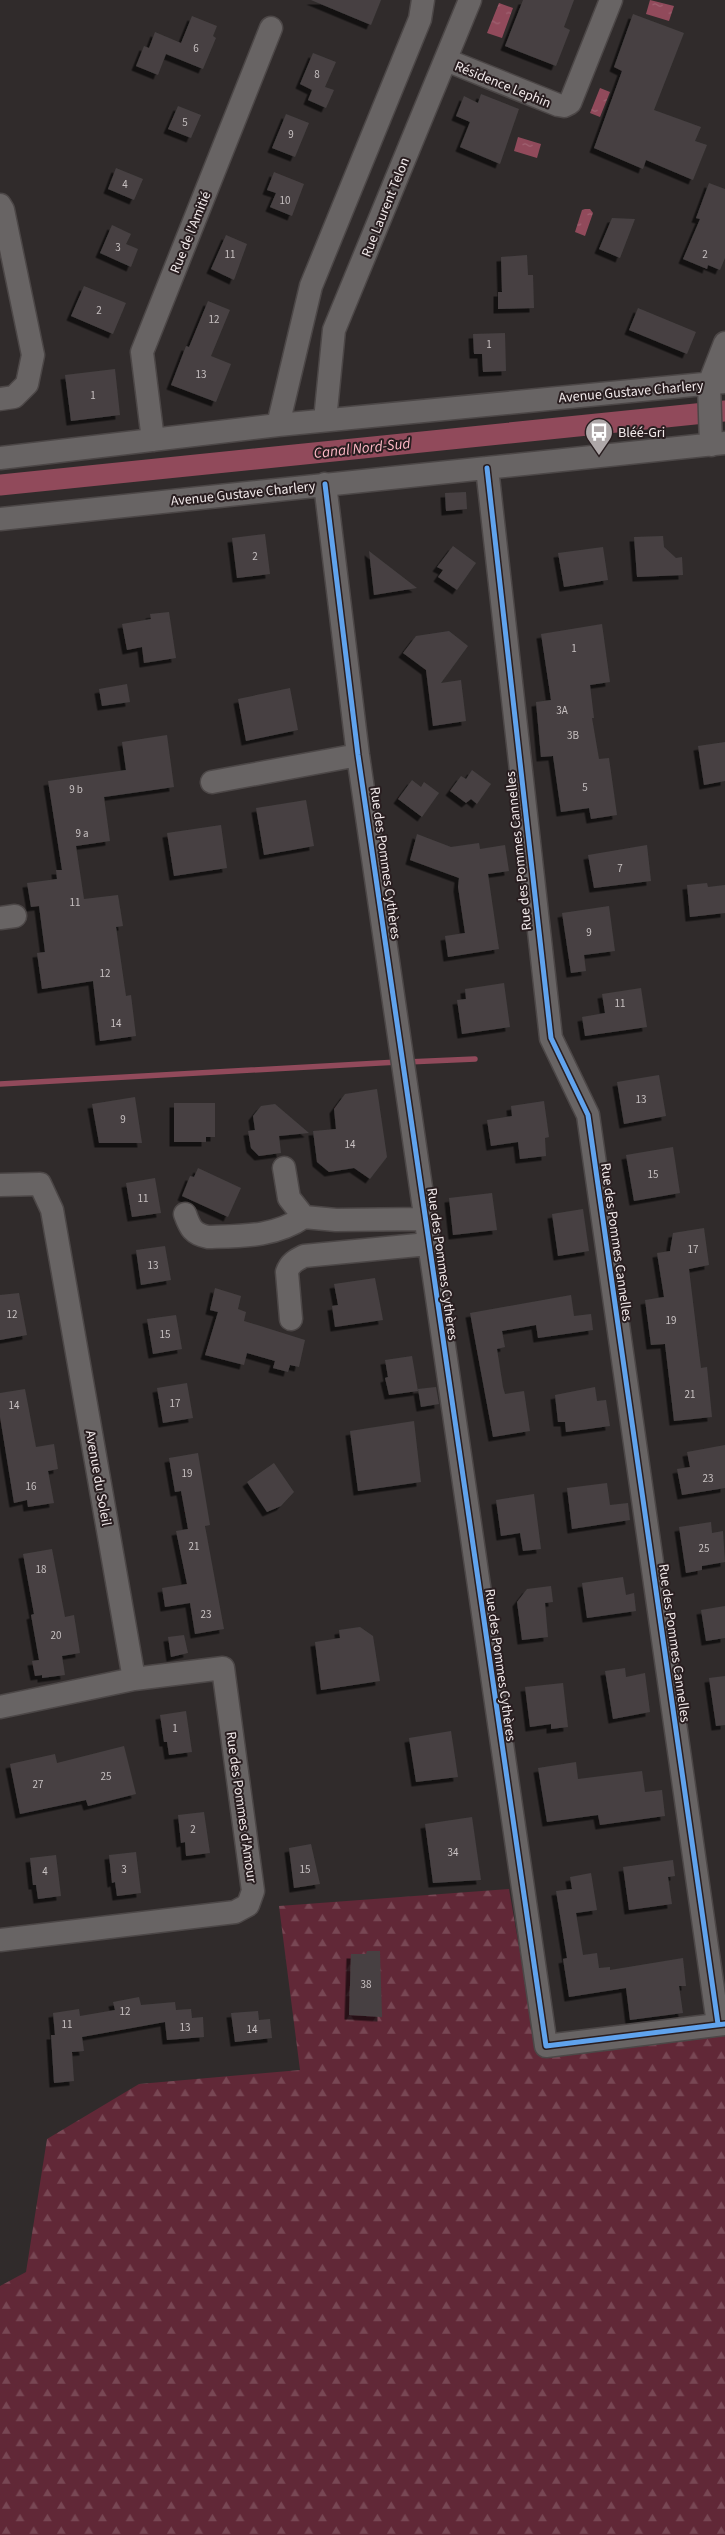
<svg xmlns="http://www.w3.org/2000/svg" width="725" height="2535" font-family="'Source Sans 3',sans-serif">
<style>
.forest{fill:url(#forest-firs)}
.water{fill:url(#water-ripples)}
.lines{fill:none;stroke-linecap:round;stroke-linejoin:round}
.stream{stroke:#914a5b;stroke-width:5.5}
.canal{stroke:#914a5b;stroke-width:21}
.building{fill:#464142;filter:url(#shadow)}
.minor-casing{stroke:#4c4747;stroke-width:25}
.minor{stroke:#686464;stroke-width:22}
.cycleway-casing{stroke:#291e20;stroke-width:8}
.cycleway{stroke:#60a3ed;stroke-width:5}
.labels{text-anchor:middle;stroke-width:4;stroke-linejoin:round;paint-order:stroke}
.number-label{font-size:11px;fill:#c7c0c1}
.street-label{font-size:14px;fill:#f2eaeb;stroke:#291e20}
.poi-label{font-size:14px;fill:#f2eaeb;stroke:#291e20;text-anchor:start}
.water-label{font-size:15px;font-style:italic;fill:#feb9c6;stroke:#291e20}
</style>
<defs>
<pattern id="forest-firs" width="22" height="20" patternUnits="userSpaceOnUse" patternTransform="scale(1.25)"><rect width="22" height="20" fill="#612837"/><path d="M5 1l3.5 6h-7zM16 11l3.5 6h-7z" fill="#784754"/></pattern>
<pattern id="water-ripples" width="26" height="14" patternUnits="userSpaceOnUse" patternTransform="scale(1.25)"><rect width="26" height="14" fill="#914a5b"/><path d="M2 4q2-2 4 0t4 0M15 11q2-2 4 0t4 0" fill="none" stroke="#a16473"/></pattern>
<filter id="shadow"><feDropShadow dx="-4.5" dy="4.5" stdDeviation="0" flood-color="#0009"/></filter>
</defs>
<rect width="100%" height="100%" fill="#302b2b"/>
<path class="forest" d="M509 1889 537 2050 725 2034V2535H0V2286L26 2272 47 2139 139 2084 300 2070 279 1906Z"/>
<path class="water" d="M650 0 674 6 669 21 646 14Z
M499 3 513 8 502 38 487 33Z
M600 88 610 92 600 117 590 113Z
M518 137 541 144 537 158 514 151Z
M585 209H590L593 213 585 236 575 232 582 210Z"/>
<g class="lines">
<path class="stream" d="M407 1062 475 1059
M0 1084 398 1062"/>
<path class="canal" d="M0 485 725 411"/>
</g>
<path class="building" d="M311 0H381L371 25Z
M523 0H574L564 27 570 30 556 66 505 46Z
M633 14 684 33 654 110 701 127 695 141 707 145 693 180 646 160 643 169 594 148 622 71 614 67Z
M192 16 217 26 213 36 216 38 203 69 166 54 158 75 136 66 144 46 149 48 155 32 181 43Z
M313 53 336 62 325 87 334 90 326 108 308 100 312 90 300 84Z
M481 94 519 109 500 164 460 147 470 122 456 116 464 96 478 103Z
M178 106 201 115 191 138 168 129Z
M286 114 309 123 295 157 272 148Z
M116 168 143 179 134 200 108 189Z
M274 172 304 184 292 216 270 207 276 193 267 190Z
M709 183 725 189V258L720 270 708 265 707 269 683 259 700 219 696 218Z
M612 218 635 219 620 258 599 249Z
M112 225 131 234 126 244 138 249 131 267 100 253Z
M226 235 247 244 234 280 211 269Z
M527 255 528 275H533L534 308 498 309V292H502L501 257Z
M84 286 126 303 113 334 71 316Z
M208 301 230 310 211 356 231 364 216 402 171 385 186 346 189 347Z
M638 308 696 332 687 354 629 330Z
M505 333 506 371 483 372 482 354H474L473 334Z
M115 369 120 415 71 421 65 375Z
M466 492 467 509 446 511 445 493Z
M265 534 270 574 237 578 232 538Z
M663 536 664 547 676 558 682 557 683 575 637 577 634 537Z
M453 546 476 563 457 590 438 577 443 570 437 567Z
M603 547 608 580 564 587 558 553Z
M369 551 417 588 374 595Z
M169 612 176 658 144 663 142 647 127 650 122 624 151 619 150 614Z
M602 624 610 682 590 685 594 718H592L599 759 609 758 617 815 591 819 589 808 561 812 553 756 541 757 536 702 551 700 541 634Z
M449 631 468 646 441 683 461 680 466 721 433 726 426 670 403 653 416 636Z
M127 684 130 702 102 706 99 689Z
M290 688 298 730 246 741 238 699Z
M167 735 174 787 104 797 110 841 76 846 84 899 118 895 123 926 116 927 126 996 131 995 136 1036 100 1041 93 981 42 989 37 953 45 952 39 906 31 907 27 883 57 879 56 870H62L48 781 126 770 122 742Z
M725 742V781L704 785 698 746Z
M472 770 491 784 477 804 471 799 466 803 450 791 461 776 466 779Z
M412 780 421 787 424 782 439 793 422 817 398 799Z
M306 800 314 846 264 855 256 808Z
M221 825 227 868 174 876 167 833Z
M417 834 451 847 479 843 480 849 505 845 509 871 488 874 499 949 448 957 445 936 465 933 458 887 459 878 410 860Z
M647 845 651 881 594 888 588 855Z
M707 883 708 887 725 885V913L690 917 687 885Z
M609 906 615 951 584 955 586 971 571 973 562 913Z
M504 983 510 1027 462 1034 457 1000 466 999 465 989Z
M641 988 647 1027 585 1036 582 1017 605 1013 602 994Z
M659 1075 666 1116 624 1124 617 1082Z
M377 1089 387 1157 370 1179 354 1168 329 1172 317 1162 313 1131 336 1129 334 1109 345 1094Z
M135 1097 142 1143H99L92 1104Z
M544 1101 549 1137 545 1138 546 1156 520 1159 518 1142 491 1146 487 1120 512 1116 511 1106Z
M174 1103H215V1137H206V1142H174Z
M275 1104 309 1133 279 1136 281 1153 259 1156 251 1148 248 1131 255 1130 253 1116 261 1106Z
M673 1147 680 1193 634 1201 626 1155Z
M198 1168 241 1188 228 1217 182 1196 190 1176 194 1177Z
M155 1178 161 1213 132 1217 126 1183Z
M492 1193 497 1230 453 1235 449 1198Z
M583 1209 589 1251 558 1256 552 1214Z
M704 1228 709 1265 689 1269 701 1368 707 1367 712 1417 674 1421 665 1344 651 1345 645 1300 664 1297 657 1253 670 1251 673 1233Z
M165 1246 171 1280 141 1285 136 1250Z
M375 1278 383 1320 335 1327 332 1306 338 1305 334 1284Z
M215 1288 241 1296 238 1309 246 1312 244 1321 305 1340 299 1367 290 1365 288 1372 273 1368 275 1361 247 1353 244 1365 205 1355 218 1312 210 1310Z
M19 1293 27 1335 0 1340V1295Z
M571 1295 574 1316 591 1314 593 1330 538 1338 536 1325 502 1331 505 1347 497 1349 503 1387 505 1394 524 1391 530 1431 493 1437 470 1313Z
M176 1315 182 1349 153 1354 147 1319Z
M412 1356 418 1391 389 1395 385 1378 388 1377 385 1360Z
M187 1383 193 1418 163 1423 157 1388Z
M436 1387 439 1404 421 1407 418 1389Z
M595 1387 597 1401 606 1400 610 1426 566 1432 565 1422H558L555 1395Z
M25 1389 36 1447 54 1444 58 1469 48 1471 54 1503 28 1507 27 1500 14 1503 0 1417V1393Z
M414 1421 421 1482 358 1491 350 1431Z
M725 1445V1488L682 1495 677 1469 690 1467 687 1452Z
M198 1453 210 1525 205 1526 224 1629 195 1634 190 1603 165 1607 162 1588 187 1584 176 1531 188 1529 181 1491 175 1492 169 1458Z
M274 1463 294 1492 281 1506 267 1512 247 1482Z
M607 1483 610 1505 628 1503 630 1520 572 1529 567 1488Z
M534 1494 541 1549 523 1551 520 1533 501 1536 496 1500Z
M711 1522 712 1533 723 1531 725 1562 702 1566V1570L686 1573 679 1527Z
M52 1549 65 1617 74 1615 80 1653 62 1656 65 1675 42 1678V1675L35 1676 32 1661 39 1660 31 1615 34 1614 23 1554Z
M623 1577 626 1595 634 1593 636 1611 587 1618 582 1583Z
M551 1586 553 1602 545 1603 548 1637 522 1640 517 1602 527 1589Z
M725 1606V1638L706 1641 701 1610Z
M360 1627 373 1636 380 1681 321 1690 315 1642 340 1638 339 1630Z
M184 1635 188 1653 171 1657 168 1637Z
M625 1668 626 1677 645 1673 650 1712 613 1719 605 1671Z
M725 1676V1725L716 1726 709 1678Z
M563 1683 568 1727 551 1729V1724L530 1727 525 1687Z
M186 1711 192 1752 169 1755 167 1742H164L160 1715Z
M451 1731 458 1777 416 1782 409 1738Z
M124 1746 136 1794 88 1806 86 1800 20 1814 10 1764 55 1754 57 1763Z
M576 1762 578 1779 642 1771 645 1792 662 1790 665 1816 600 1825 598 1815 547 1822 538 1768Z
M204 1812 210 1853 186 1856 185 1842 181 1843 178 1815Z
M472 1817 481 1880 433 1883 425 1824Z
M311 1844 320 1884 294 1888 289 1848Z
M136 1852 141 1893 117 1896 115 1882 112 1883 109 1855Z
M56 1855 61 1896 38 1899 36 1885H33L30 1858Z
M673 1860 675 1876 668 1877 672 1904 629 1910 623 1867Z
M591 1873 597 1910 576 1913 583 1955 597 1953 599 1968 610 1967V1970L683 1958 686 1986H679L683 2013 630 2020 626 1988 569 1997 563 1959 567 1958 556 1891 572 1889 570 1877Z
M367 1951H380L382 2017 349 2015 351 1954H366Z
M139 1997 141 2005 175 2002 176 2010 191 2009 192 2018 203 2017 204 2037 167 2040 165 2022 82 2037 84 2051 72 2052 74 2081 54 2083 51 2035H55L53 2013 79 2009 80 2016 115 2010 113 2002Z
M258 2011 259 2020 270 2019 272 2038 235 2042 231 2013Z"/>
<g class="lines">
<g class="minor-casing">
<path id="minor" d="M446 60 558 105 564 106 570 103 611 0
M0 205 3 210 33 355 27 384 14 397 0 399
M325 420 334 330 470 0
M278 425 311 286 420 19 423 0
M153 440 142 352 271 28
M711 445 709 384 725 343
M0 458 278 425 725 382
M487 468 551 1038 588 1115 718 2024
M325 484 358 755 546 2046 725 2024
M0 519 725 443
M212 782 358 755
M0 918 15 916
M284 1168 289 1198 304 1217 336 1220 425 1219
M0 1185 40 1184 52 1210 134 1679
M185 1214C190 1228 193 1234 208 1237 242 1236 275 1237 304 1217
M291 1319 287 1272C290 1263 296 1260 304 1256L428 1244
M0 1707 134 1679 223 1668 253 1891 248 1905 235 1912 0 1940"/>
</g>
<use href="#minor" class="minor"/>
<g class="cycleway-casing">
<path id="cycleway" d="M487 468 551 1038 588 1115 718 2024
M325 484 358 755 546 2046 725 2024"/>
</g>
<use href="#cycleway" class="cycleway"/>
</g>
<defs>
<g id="bus-pin" transform="scale(1.4375)"><path d="M0 17L-7.5 6A9.5 9.5 0 1 1 7.5 6Z" fill="#aea7a8" stroke="#291e20"/><path d="M-5-6H5V4H4V6H2V4H-2V6H-4V4H-5ZM-3.5-4V0h7V-4ZM-3.5 1.2v1.5H-2V1.2ZM2 1.2v1.5H3.5V1.2Z" fill="#fff"/></g>
</defs>
<g fill-rule="evenodd">
<use href="#bus-pin" x="599" y="432"/>
</g>
<g class="labels">
<g class="number-label">
<text x="196" y="52">6</text>
<text x="317" y="78">8</text>
<text x="185" y="126">5</text>
<text x="291" y="138">9</text>
<text x="125" y="188">4</text>
<text x="285" y="204">10</text>
<text x="118" y="251">3</text>
<text x="230" y="258">11</text>
<text x="705" y="258">2</text>
<text x="99" y="314">2</text>
<text x="214" y="323">12</text>
<text x="489" y="348">1</text>
<text x="201" y="378">13</text>
<text x="93" y="399">1</text>
<text x="255" y="560">2</text>
<text x="574" y="652">1</text>
<text x="562" y="714">3A</text>
<text x="573" y="739">3B</text>
<text x="585" y="791">5</text>
<text x="76" y="793">9 b</text>
<text x="82" y="837">9 a</text>
<text x="620" y="872">7</text>
<text x="75" y="906">11</text>
<text x="589" y="936">9</text>
<text x="105" y="977">12</text>
<text x="620" y="1007">11</text>
<text x="116" y="1027">14</text>
<text x="641" y="1103">13</text>
<text x="123" y="1123">9</text>
<text x="350" y="1148">14</text>
<text x="653" y="1178">15</text>
<text x="143" y="1202">11</text>
<text x="693" y="1253">17</text>
<text x="153" y="1269">13</text>
<text x="12" y="1318">12</text>
<text x="671" y="1324">19</text>
<text x="165" y="1338">15</text>
<text x="690" y="1398">21</text>
<text x="175" y="1407">17</text>
<text x="14" y="1409">14</text>
<text x="187" y="1477">19</text>
<text x="708" y="1482">23</text>
<text x="31" y="1490">16</text>
<text x="194" y="1550">21</text>
<text x="704" y="1552">25</text>
<text x="41" y="1573">18</text>
<text x="206" y="1618">23</text>
<text x="56" y="1639">20</text>
<text x="175" y="1732">1</text>
<text x="106" y="1780">25</text>
<text x="38" y="1788">27</text>
<text x="193" y="1833">2</text>
<text x="453" y="1856">34</text>
<text x="124" y="1873">3</text>
<text x="305" y="1873">15</text>
<text x="45" y="1875">4</text>
<text x="366" y="1988">38</text>
<text x="125" y="2015">12</text>
<text x="67" y="2028">11</text>
<text x="185" y="2031">13</text>
<text x="252" y="2033">14</text>
</g>
<g class="street-label">
<text transform="translate(503 84) rotate(22)" y="5">Résidence Lephin</text>
<text transform="translate(385 207) rotate(-68)" y="5">Rue Laurent Telon</text>
<text transform="translate(190 232) rotate(-68)" y="5">Rue de l'Amitié</text>
<text transform="translate(631 391) rotate(-5)" y="5">Avenue Gustave Charlery</text>
<text transform="translate(243 493) rotate(-6)" y="5">Avenue Gustave Charlery</text>
<text transform="translate(518 851) rotate(-96)" y="5">Rue des Pommes Cannelles</text>
<text transform="translate(386 863) rotate(82)" y="5">Rue des Pommes Cythères</text>
<text transform="translate(617 1242) rotate(82)" y="5">Rue des Pommes Cannelles</text>
<text transform="translate(443 1264) rotate(82)" y="5">Rue des Pommes Cythères</text>
<text transform="translate(99 1478) rotate(80)" y="5">Avenue du Soleil</text>
<text transform="translate(675 1643) rotate(82)" y="5">Rue des Pommes Cannelles</text>
<text transform="translate(501 1665) rotate(82)" y="5">Rue des Pommes Cythères</text>
<text transform="translate(242 1807) rotate(82)" y="5">Rue des Pommes d'Amour</text>
</g>
<g class="poi-label">
<text x="618" y="437">Bléé-Gri</text>
</g>
<g class="water-label">
<text transform="translate(362 448) rotate(-6)" y="5">Canal Nord-Sud</text>
</g>
</g>
</svg>
